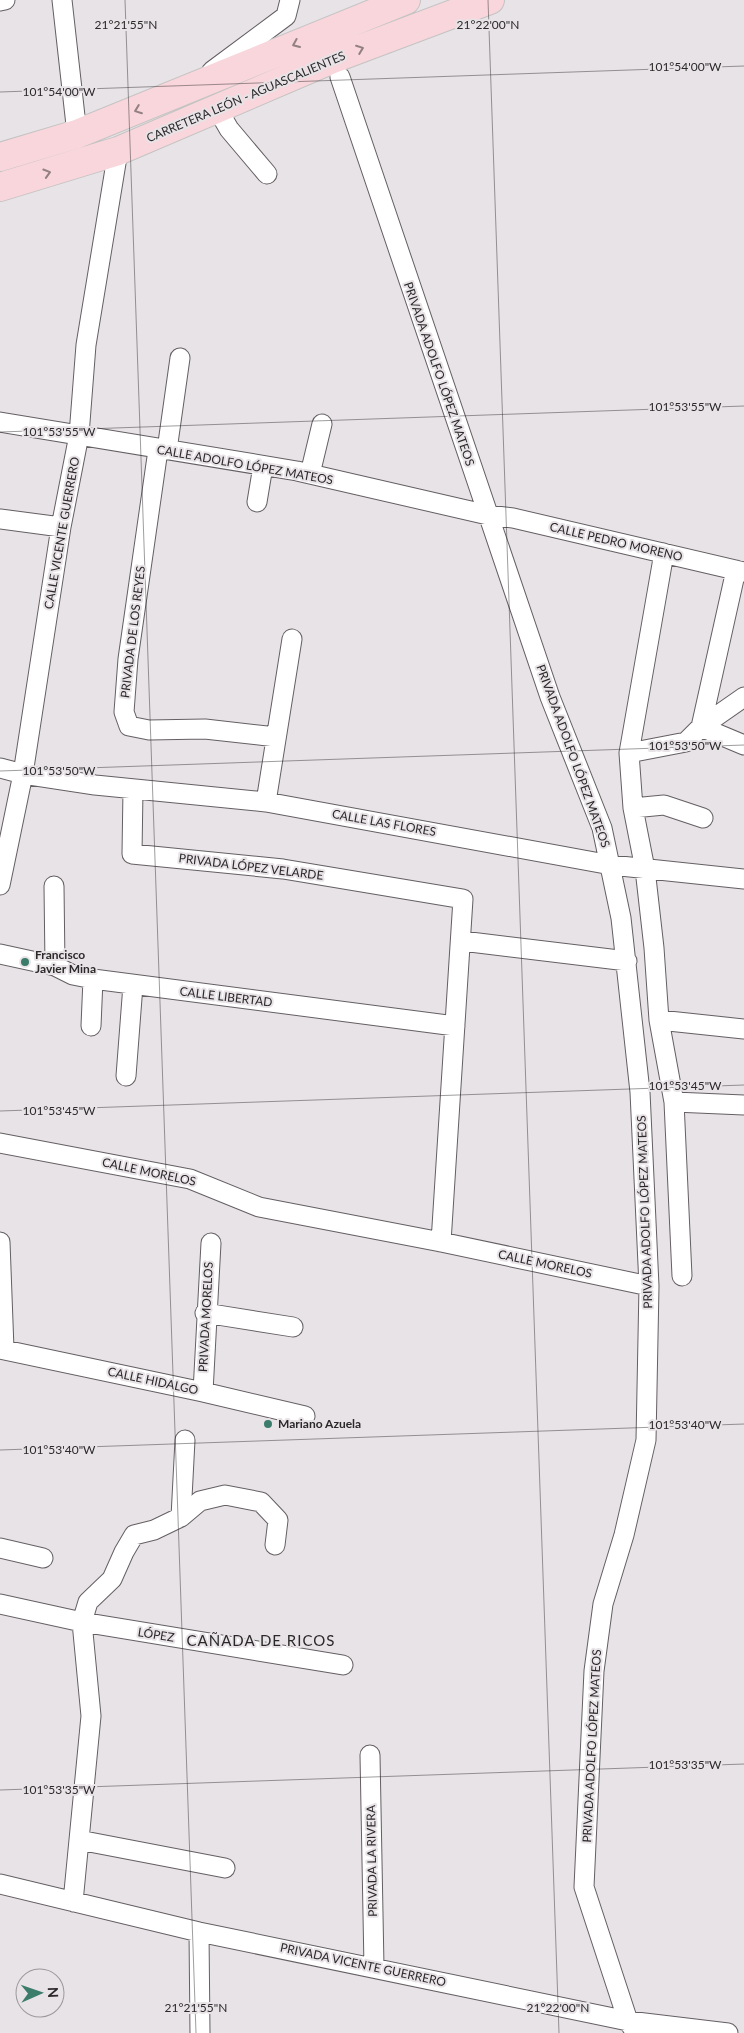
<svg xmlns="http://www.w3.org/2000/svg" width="744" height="2033" font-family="Lato,sans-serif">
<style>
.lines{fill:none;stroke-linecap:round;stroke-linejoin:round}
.street-casing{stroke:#645f63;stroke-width:21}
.primary-casing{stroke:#c4c3c3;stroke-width:30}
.street{stroke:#fff;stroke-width:19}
.primary{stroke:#f8d6db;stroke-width:28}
.oneway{stroke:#928082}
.ticks{fill:none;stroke:#2b292a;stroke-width:1;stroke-opacity:0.45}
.poi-dot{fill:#3c7c6a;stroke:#e8e3e7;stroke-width:2}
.labels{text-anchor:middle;stroke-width:4;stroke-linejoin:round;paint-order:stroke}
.street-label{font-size:12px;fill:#2b292a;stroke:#e8e3e7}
.poi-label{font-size:12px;font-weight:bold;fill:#2b292a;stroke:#e8e3e7;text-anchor:start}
.quarter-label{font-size:15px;letter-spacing:1px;fill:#2b292a;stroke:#e8e3e7}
.ticks-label{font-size:12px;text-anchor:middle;fill:#2b292a;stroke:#e8e3e7;stroke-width:4;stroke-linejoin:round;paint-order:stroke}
</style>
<rect width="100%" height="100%" fill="#e8e3e7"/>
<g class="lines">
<g class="street-casing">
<path id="street" d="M62 0 77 134
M0 1 5 0
M212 71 286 16 290 0
M340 77 550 697 602 828 621 918 640 1092 649 1286 646 1440 624 1535 603 1604 594 1671 584 1887 628 2021 636 2033
M218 110 229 129 267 174
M0 422 297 471 488 515 513 518 744 572
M158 450 128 659 124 712 129 726 149 730 205 729 276 737
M167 450 180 358
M310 474 322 424
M257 502 263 466
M0 519 61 527
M664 553 629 753 633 808 645 869 654 948 659 1020 674 1102 682 1276
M701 727 736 570
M701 727 744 697
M629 753 686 742 701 727 744 745
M0 768 23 774 95 785 266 802 611 865 744 879
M133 789 132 854 283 869 463 899 441 1242
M266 802 292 639
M633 808 664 805 703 818
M0 885 23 774 61 527 79 435 86 345 118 151
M54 886 55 966
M462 941 627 961
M0 954 55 966 73 975 93 979 455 1026
M659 1020 744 1029
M91 1026 93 979
M126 1076 133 985
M674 1102 744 1105
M0 1143 190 1179 259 1207 441 1242 649 1286
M0 1242 4 1349
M205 1313 293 1327
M0 1349 203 1392 305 1416
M203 1392 211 1243
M181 1517 200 1501 225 1495 261 1502 278 1520 275 1545
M0 1548 43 1558
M0 1604 82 1622 343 1665
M370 1755 374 1967
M79 1840 225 1868
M0 1884 199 1932 628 2021 728 2033
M73 1902 91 1716 82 1622 88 1602 112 1579 124 1552 134 1535 154 1530 181 1517 185 1440
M199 1932 200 2033"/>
</g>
<g class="primary-casing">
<path id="primary" d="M0 157 77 134 406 0
M0 187 118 151 333 59 490 0"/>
</g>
<use href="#street" class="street"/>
<use href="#primary" class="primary"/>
</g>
<defs><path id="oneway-chevron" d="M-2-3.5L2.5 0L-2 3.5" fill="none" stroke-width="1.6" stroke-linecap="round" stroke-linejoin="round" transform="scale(1.25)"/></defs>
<g class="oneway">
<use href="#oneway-chevron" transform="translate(296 44) rotate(157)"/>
<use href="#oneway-chevron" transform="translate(360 49) rotate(-21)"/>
<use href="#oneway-chevron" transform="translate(138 110) rotate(159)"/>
<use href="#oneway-chevron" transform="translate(47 173) rotate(-17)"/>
</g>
<path class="ticks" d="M125 0 196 2033M488 0 559 2033M0 92 744 66M0 432 744 406M0 771 744 745M0 1111 744 1085M0 1450 744 1424M0 1790 744 1764"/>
<g class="poi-dot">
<circle cx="25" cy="962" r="5"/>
<circle cx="268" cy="1424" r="5"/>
</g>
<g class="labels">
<g class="street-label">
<text transform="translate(246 97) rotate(-23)" y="4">CARRETERA LEÓN - AGUASCALIENTES</text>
<text transform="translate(439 374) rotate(71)" y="4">PRIVADA ADOLFO LÓPEZ MATEOS</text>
<text transform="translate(245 465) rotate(10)" y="4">CALLE ADOLFO LÓPEZ MATEOS</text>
<text transform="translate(62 533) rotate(-80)" y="4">CALLE VICENTE GUERRERO</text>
<text transform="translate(616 542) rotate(13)" y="4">CALLE PEDRO MORENO</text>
<text transform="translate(133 632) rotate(-83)" y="4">PRIVADA DE LOS REYES</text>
<text transform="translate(573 756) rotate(70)" y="4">PRIVADA ADOLFO LÓPEZ MATEOS</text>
<text transform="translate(384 823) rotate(10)" y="4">CALLE LAS FLORES</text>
<text transform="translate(251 867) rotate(7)" y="4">PRIVADA LÓPEZ VELARDE</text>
<text transform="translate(226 997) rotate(7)" y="4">CALLE LIBERTAD</text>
<text transform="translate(149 1172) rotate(12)" y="4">CALLE MORELOS</text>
<text transform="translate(645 1212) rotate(-92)" y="4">PRIVADA ADOLFO LÓPEZ MATEOS</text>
<text transform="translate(545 1264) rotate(12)" y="4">CALLE MORELOS</text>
<text transform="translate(206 1317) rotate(-87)" y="4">PRIVADA MORELOS</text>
<text transform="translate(153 1381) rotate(12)" y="4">CALLE HIDALGO</text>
<text transform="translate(156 1635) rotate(9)" y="4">LÓPEZ</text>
<text transform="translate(592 1746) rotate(-87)" y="4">PRIVADA ADOLFO LÓPEZ MATEOS</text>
<text transform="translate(372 1861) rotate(-91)" y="4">PRIVADA LA RIVERA</text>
<text transform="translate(363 1965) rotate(12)" y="4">PRIVADA VICENTE GUERRERO</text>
</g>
<g class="poi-label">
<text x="35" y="959">Francisco<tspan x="35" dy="14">Javier Mina</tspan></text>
<text x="278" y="1428">Mariano Azuela</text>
</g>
<g class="quarter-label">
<text x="261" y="1646">CAÑADA DE RICOS</text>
</g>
</g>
<g class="ticks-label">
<text x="126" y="29">21°21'55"N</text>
<text x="488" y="29">21°22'00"N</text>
<text x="685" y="71">101°54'00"W</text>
<text x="59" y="96">101°54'00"W</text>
<text x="685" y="411">101°53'55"W</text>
<text x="59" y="436">101°53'55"W</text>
<text x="685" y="750">101°53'50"W</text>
<text x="59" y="775">101°53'50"W</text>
<text x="685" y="1090">101°53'45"W</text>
<text x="59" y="1115">101°53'45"W</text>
<text x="685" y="1429">101°53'40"W</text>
<text x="59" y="1454">101°53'40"W</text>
<text x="685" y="1769">101°53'35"W</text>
<text x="59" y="1794">101°53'35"W</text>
<text x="196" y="2012">21°21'55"N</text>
<text x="558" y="2012">21°22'00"N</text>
</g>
<g transform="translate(40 1993) rotate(88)"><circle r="24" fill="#e8e3e7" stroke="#9c999b"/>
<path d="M0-4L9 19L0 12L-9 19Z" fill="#3c7c6a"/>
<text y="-8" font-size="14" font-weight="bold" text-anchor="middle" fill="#2b292a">N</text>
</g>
</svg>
